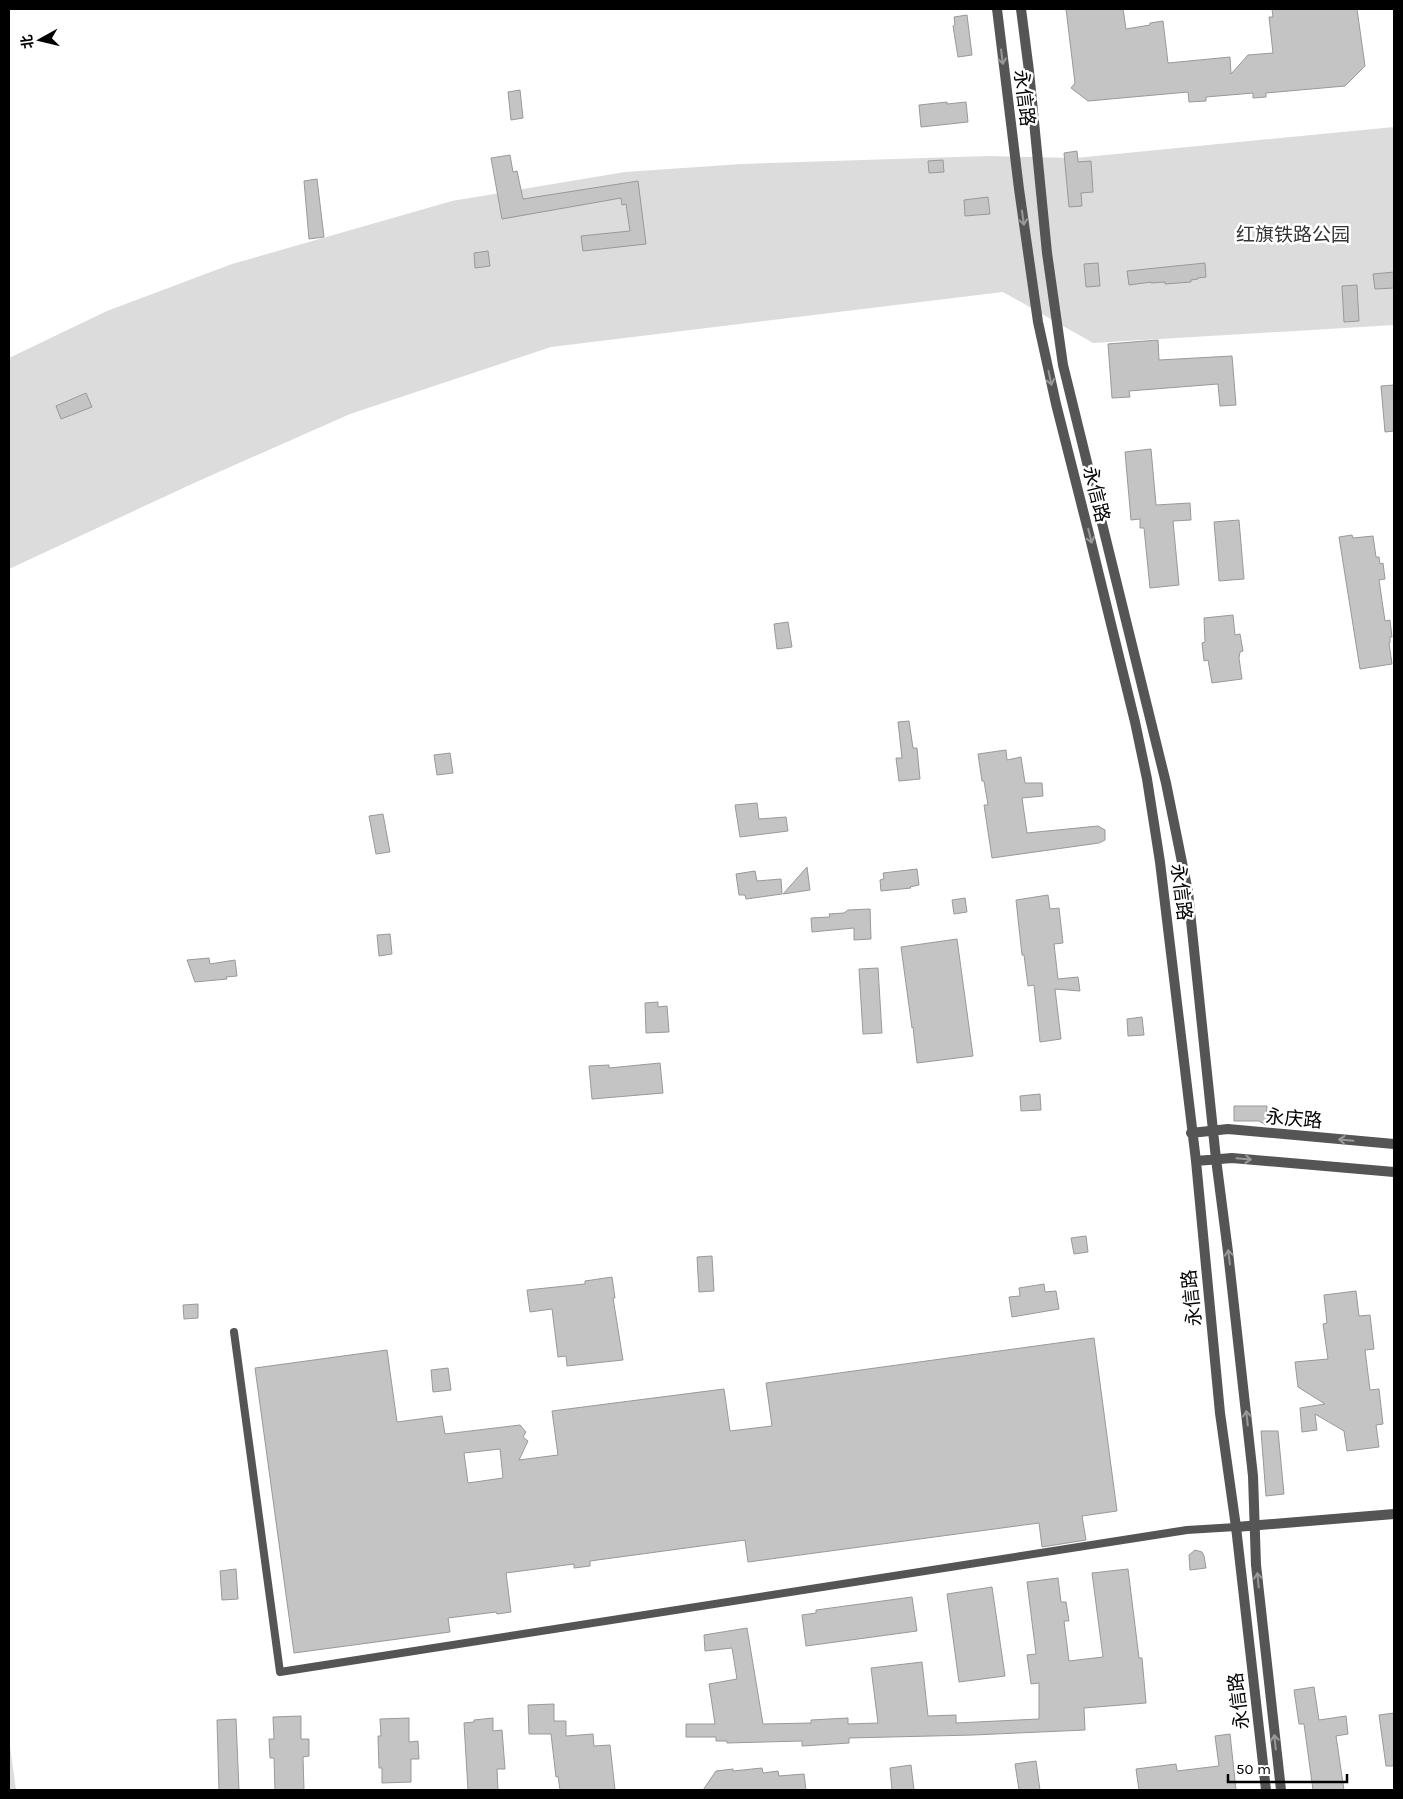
<svg xmlns="http://www.w3.org/2000/svg" width="1403" height="1799" font-family="Karla,'Noto Sans SC',sans-serif">
<style>
.green{fill:#dcdcdc}
.building{fill:#c4c4c4;stroke:#999;fill-rule:evenodd}
.lines{fill:none;stroke-linecap:round;stroke-linejoin:round}
.service{stroke:#555;stroke-width:8}
.minor{stroke:#555;stroke-width:10}
.tertiary{stroke:#555;stroke-width:10}
.oneway{stroke:#999}
.labels{text-anchor:middle;stroke-width:5;stroke-linejoin:round;paint-order:stroke}
.street-label{font-size:19px;fill:#000;stroke:#fff}
.park-label{font-size:19px;fill:#333;stroke:#fff}
</style>
<rect width="100%" height="100%" fill="#fff"/>
<path class="green" d="M1394 127V325L1093 343 1003 292 551 347 350 414 194 483 9 569V358L107 311 232 264 452 201 625 172 742 164 988 156 1075 158Z
M9 1739 16 1790H9Z"/>
<path class="building" d="M1066 9H1123L1126 29 1150 25V23L1163 21 1168 63 1230 57 1231 74 1248 55 1273 53 1269 17H1273L1272 9H1357L1365 66 1345 86 1266 93V97L1253 98V93L1206 97V101L1189 102 1188 92 1088 101 1071 88 1075 83Z
M967 15 972 55 958 57 953 26 955 25 954 17Z
M520 90 523 118 511 120 508 92Z
M947 102V104L966 102 968 122 921 127 919 105Z
M1077 151 1078 162 1091 161 1093 192 1081 193 1082 206 1069 207 1064 153Z
M510 155 513 172 517 171 523 199 638 181 646 244 583 251 581 236 630 231 626 204 622 205 621 198 502 219 491 158Z
M943 160 944 172 929 173 928 161Z
M317 179 324 237 309 239 304 181Z
M988 197 990 214 965 216 964 200Z
M488 251 490 266 475 268 474 253Z
M1098 263 1100 286 1086 287 1084 264Z
M1205 263 1206 277 1198 278V279L1191 280V282L1165 284V282L1151 283V282L1129 285 1127 271Z
M1394 272V288L1375 289 1373 274Z
M1357 285 1359 321 1344 322 1342 286Z
M1158 340 1159 360 1232 356 1236 405 1220 406 1218 384 1129 391 1130 397 1112 398 1108 344Z
M1394 385V431L1385 432 1381 386Z
M86 393 92 407 61 419 56 406Z
M1151 449 1156 505 1190 503 1191 520 1173 521 1179 585 1150 588 1144 528H1140V519L1131 520 1125 452Z
M1239 520 1244 579 1219 581 1214 522Z
M1352 535 1353 538 1373 536 1376 557H1379L1380 564 1383 563 1385 579 1379 580 1385 621 1390 620 1392 637H1390V643H1389L1392 664 1360 669 1339 537Z
M1233 615 1235 635 1240 634 1243 651 1240 652 1239 658 1242 679 1212 683 1208 660 1204 661 1202 643 1205 642 1204 618Z
M788 622 792 647 777 649 774 624Z
M909 721 913 748H917L920 779 899 781 896 758H902L898 722Z
M1006 750 1007 760 1021 757 1025 783H1042L1043 796 1022 798 1027 833 1098 826 1105 830V840L1099 843 992 858 984 805H988L984 781H982L978 754Z
M450 753 453 773 437 775 434 755Z
M757 803 759 819 786 817 788 831 740 837 735 805Z
M383 814 390 852 376 854 369 816Z
M807 867 810 890 783 894Z
M917 869 919 885 910 887 911 888 881 891 880 880 884 879 883 873Z
M755 871 757 881 781 879 782 894 746 899 745 895H739L736 874Z
M1048 895 1050 909 1059 908 1063 943 1054 944 1058 979 1078 977 1080 991 1055 989 1061 1039 1040 1042 1034 985 1028 986 1024 955H1022L1016 900Z
M965 898 967 912 954 914 952 900Z
M870 909 871 939 854 940V928L812 932 811 918 830 917 829 914 844 913 848 910Z
M390 934 392 954 379 956 377 935Z
M957 939 973 1056 917 1063 913 1027 912 1028 901 947Z
M209 958 210 964 235 960 237 976 226 977 227 979 195 982 187 960Z
M878 968 882 1033 863 1034 859 969Z
M658 1002V1007L667 1006 669 1032 646 1033 645 1003Z
M1142 1017 1144 1035 1128 1036 1127 1019Z
M660 1063 663 1093 592 1099 589 1066 609 1065V1068Z
M1040 1094 1041 1110 1021 1111 1020 1096Z
M1234 1106H1267L1266 1125 1259 1121H1234Z
M1086 1236 1088 1252 1074 1254 1071 1238Z
M712 1256 714 1291 699 1292 697 1257Z
M612 1277 615 1298H613L623 1360 567 1366 566 1356 558 1357 552 1309 530 1312 527 1290 585 1284V1281Z
M1044 1284 1045 1292 1056 1291 1059 1309 1012 1317 1009 1297 1020 1296 1019 1288Z
M1356 1291 1359 1316 1370 1315 1374 1349 1365 1350 1370 1390 1379 1389 1383 1424 1376 1425 1379 1447 1347 1451 1344 1431 1315 1414 1317 1430 1302 1432 1300 1408 1325 1404 1298 1387 1295 1362 1328 1359 1323 1324 1327 1323 1324 1295Z
M198 1304V1318L184 1319 183 1305Z
M1094 1338 1117 1511 1082 1516 1086 1540 1042 1547 1039 1523 748 1562 745 1540 590 1561V1566L574 1568V1564L506 1573 511 1612 497 1614 496 1612 448 1618 450 1632 294 1653 255 1368 387 1350 397 1422 442 1416 445 1434 520 1425 526 1432 523 1437 528 1441 519 1460 558 1455 552 1411 724 1389 730 1431 772 1426 766 1383ZM500 1449 503 1478 468 1483 464 1453Z
M448 1368 451 1390 433 1392 431 1370Z
M1261 1431H1278L1284 1494 1266 1496Z
M1195 1550 1202 1552 1204 1556 1206 1568 1190 1570 1189 1555Z
M236 1569 238 1599 222 1600 220 1571Z
M1128 1569 1139 1658H1142L1146 1703 1084 1708 1085 1730 973 1735 849 1738V1743L802 1746V1741L727 1743V1741H716V1737H686V1724H715L709 1684 737 1679 732 1648 705 1651 704 1635 747 1628 763 1724 811 1723V1720L848 1718V1724L878 1723 871 1668 922 1662 928 1716 956 1715V1723L1039 1719V1683L1031 1684 1027 1655 1036 1654 1027 1582 1058 1578 1061 1602H1066L1069 1621H1064L1069 1661 1103 1657 1092 1573Z
M992 1587 1005 1676 959 1682 947 1594Z
M912 1597 917 1631 806 1646 802 1615 816 1613V1610Z
M1314 1687 1319 1720 1346 1716 1348 1734 1336 1736 1344 1790H1313L1304 1724H1299L1294 1690Z
M554 1704V1721H566V1736L593 1734 594 1746 610 1745 615 1790H560L558 1776 556 1777 551 1734H529L528 1705Z
M1394 1713V1766H1386L1379 1715Z
M301 1716V1739H309V1756L303 1757 304 1790H275L274 1758H270L269 1739H274L273 1717Z
M409 1718V1742L418 1741 419 1759H411V1782L382 1783V1768H379L378 1736H381L380 1719Z
M493 1718V1731L502 1730 505 1769H497L498 1790H468L464 1723 474 1722V1720Z
M236 1719 239 1790H219L217 1720Z
M1230 1734 1236 1790H1139L1136 1769 1176 1764 1177 1771 1219 1766 1215 1736Z
M1036 1761 1040 1790H1019L1015 1764Z
M911 1765 914 1790H892L890 1768Z
M762 1768 763 1773 778 1771 779 1776 804 1774 806 1790H703L716 1771 733 1769V1771Z"/>
<g class="lines">
<path class="service" d="M234 1332 280 1672 1187 1530 1236 1527"/>
<path class="minor" d="M1236 1527 1394 1514"/>
<path class="tertiary" d="M997 9 1019 189 1038 322 1056 404 1089 534 1135 722 1147 779 1160 862 1196 1161 1220 1413 1236 1527 1266 1790
M1021 9 1029 71 1047 253 1063 365 1166 783 1188 892 1216 1159 1228 1252 1253 1476 1256 1565 1281 1790
M1191 1133 1228 1129 1394 1144
M1196 1161 1232 1158 1394 1172"/>
</g>
<defs><path id="oneway-shaft" d="M-6 0H5M1.5-3L5.5 0L1.5 3" fill="none" stroke-width="1.6" stroke-linecap="round" stroke-linejoin="round" transform="scale(1.25)"/></defs>
<g class="oneway">
<use href="#oneway-shaft" transform="translate(1002 57) rotate(83)"/>
<use href="#oneway-shaft" transform="translate(1023 218) rotate(82)"/>
<use href="#oneway-shaft" transform="translate(1050 378) rotate(78)"/>
<use href="#oneway-shaft" transform="translate(1090 536) rotate(76)"/>
<use href="#oneway-shaft" transform="translate(1346 1140) rotate(-175)"/>
<use href="#oneway-shaft" transform="translate(1244 1159) rotate(5)"/>
<use href="#oneway-shaft" transform="translate(1229 1257) rotate(-97)"/>
<use href="#oneway-shaft" transform="translate(1247 1418) rotate(-96)"/>
<use href="#oneway-shaft" transform="translate(1258 1580) rotate(-96)"/>
<use href="#oneway-shaft" transform="translate(1275 1742) rotate(-96)"/>
</g>
<g class="labels">
<g class="street-label">
<text transform="translate(1025 98) rotate(83)" y="7">永信路</text>
<text transform="translate(1097 494) rotate(76)" y="7">永信路</text>
<text transform="translate(1182 892) rotate(83)" y="7">永信路</text>
<text transform="translate(1294 1118) rotate(5)" y="7">永庆路</text>
<text transform="translate(1191 1298) rotate(-96)" y="7">永信路</text>
<text transform="translate(1238 1701) rotate(-97)" y="7">永信路</text>
</g>
<g class="park-label">
<text x="1293" y="241">红旗铁路公园</text>
</g>
</g>
<rect width="1403" height="1799" fill="none" stroke="#000000" stroke-width="20"/>
<g transform="translate(40 40) rotate(262)" stroke="#ffffff" stroke-width="4" paint-order="stroke">
<path d="M0-4L9 19L0 12L-9 19Z" fill="#000000"/>
<text y="-8" font-size="14" font-weight="bold" text-anchor="middle" fill="#000000">北</text>
</g>
<path d="M1228 1774v8h119v-8" fill="none" stroke="#000000" stroke-width="2.5"/>
<text x="1236" y="1774" font-size="15" fill="#000000" stroke="#ffffff" stroke-width="4" paint-order="stroke">50 m</text>
</svg>
